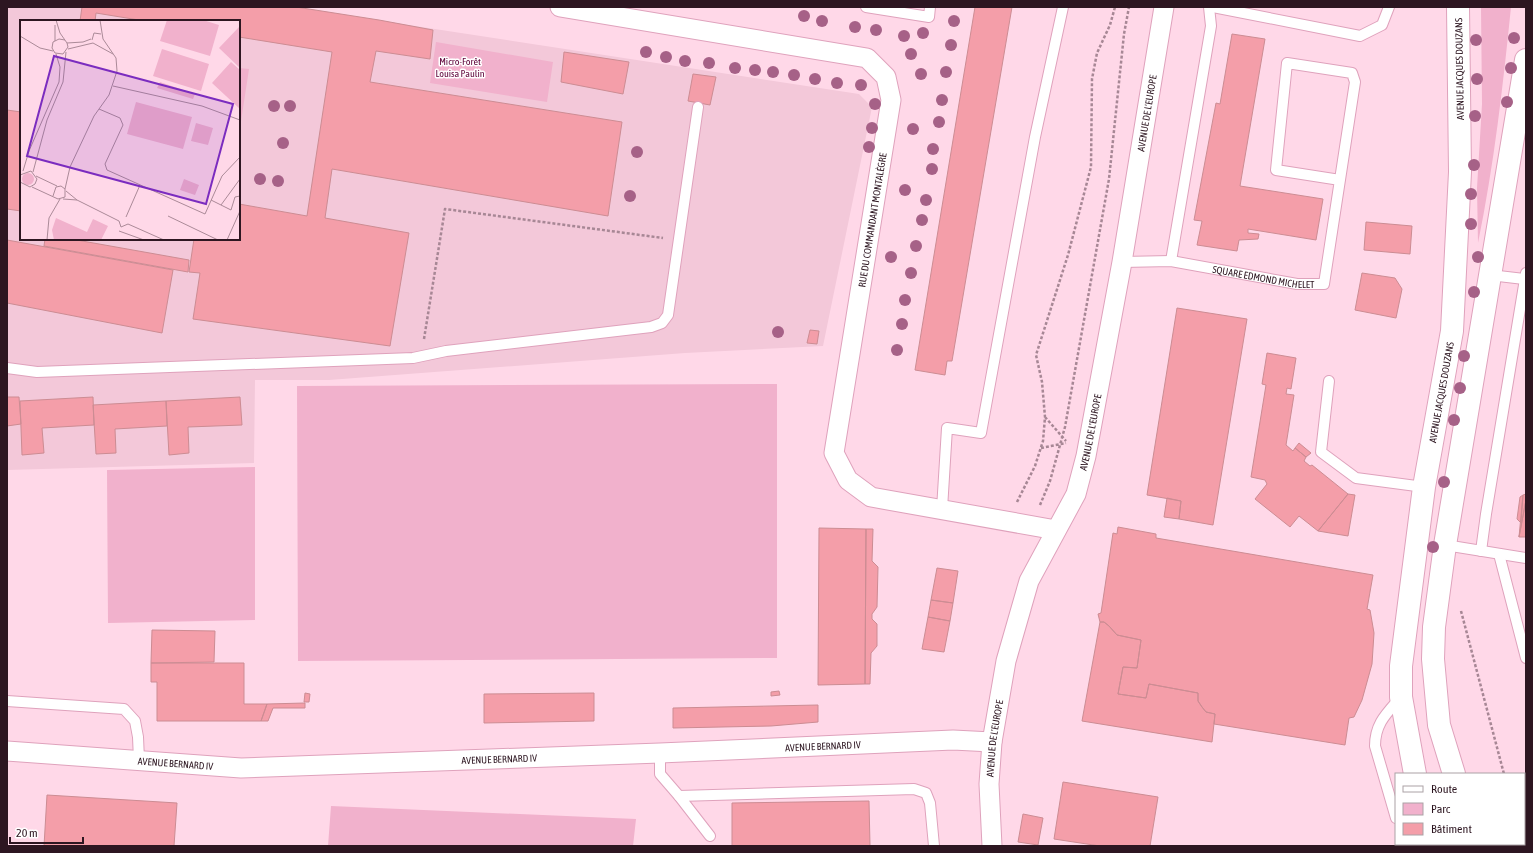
<svg xmlns="http://www.w3.org/2000/svg" width="1533" height="853" font-family="'Asap Condensed',sans-serif">
<style>
.built{fill:#f3c8d9;fill-rule:evenodd}
.green{fill:#f1b1cc}
.building{fill:#f49ea9;stroke:#cc8c93}
.lines{fill:none;stroke-linecap:round;stroke-linejoin:round}
.service-casing{stroke:#dfa2bc;stroke-width:12}
.minor-casing{stroke:#dfa2bc;stroke-width:21}
.secondary-casing{stroke:#dfa2bc;stroke-width:24}
.path{stroke:#a78795;stroke-width:2.5;stroke-dasharray:3 2;stroke-linecap:butt}
.service{stroke:#fff;stroke-width:10}
.minor{stroke:#fff;stroke-width:19}
.secondary{stroke:#fff;stroke-width:22}
.tree{fill:#a66187}
.labels{text-anchor:middle;stroke-width:3;stroke-linejoin:round;paint-order:stroke}
.park-label{font-size:10px;fill:#5d0038;stroke:#fff}
.street-label{font-size:10px;fill:#2d1621;stroke:#fff}
.inset-road{fill:none;stroke:#ab8a98;stroke-width:1}
.view{fill:#7b2cbf;fill-opacity:0.15;stroke:#7b2cbf;stroke-width:2}
.inset-edge{fill:none;stroke:#2d1621;stroke-width:2}
</style>
<rect width="100%" height="100%" fill="#ffd8e8"/>
<path class="built" d="M7 7H291L859 94 872 107 823 346 685 353 329 380H255L254 463 7 470ZM21 21H239V239H21Z"/>
<path class="green" d="M1481 7H1511C1503 86 1494 165 1478 243L1477 188 1482 104Z
M436 42 553 62 547 102 430 83Z
M239 68 249 69 239 134Z
M777 384V658L298 661 297 386Z
M255 467V620L108 623 107 470Z
M331 806 636 819 633 846H328Z"/>
<path class="building" d="M82 7H296L379 20 433 30 430 59 376 51 370 82 622 122 608 216 332 169 325 218 409 233 390 346 193 319 200 273 189 272 194 239H239V204L307 216 332 52 239 37V21H145L96 13 95 21H80Z
M975 7H1012L952 361H947L945 375 915 370Z
M1232 34 1265 39 1240 186 1323 199 1316 240 1248 229V233L1259 234 1258 239 1239 240 1237 251 1197 245 1202 221 1194 220 1216 103 1220 104Z
M564 52 629 62 623 94 561 82Z
M693 74 716 77 710 105 688 101Z
M7 110 21 112V211L7 209Z
M1366 222 1412 226 1410 254 1364 250Z
M45 239H71L189 260 188 272 44 246Z
M7 240 173 270 162 333 7 303Z
M1362 273 1395 278 1402 289 1396 318 1355 310Z
M1177 308 1247 319 1213 525 1179 519 1181 501 1147 495Z
M810 330 819 331 817 344 807 343Z
M1267 353 1296 358 1291 389 1287 388 1286 394 1294 395 1286 445 1293 451 1295 448 1306 457 1304 461 1310 466 1312 465 1348 494 1318 531 1299 516 1290 527 1255 499 1267 484 1265 480 1251 477 1266 385 1262 384Z
M7 397H19L21 424 7 426Z
M93 397 94 425 42 428 44 453 22 455 20 401Z
M240 397 242 425 188 427 189 453 169 455 166 401Z
M166 401 167 426 115 429 116 453 96 454 93 405Z
M1299 443 1311 453 1306 457 1295 448Z
M1348 494 1355 495 1348 536 1318 531Z
M1526 494V500L1519 537 1523 495Z
M1523 495 1521 523 1517 519 1520 497Z
M1167 498 1181 501 1179 519 1164 517Z
M1526 500V537H1519Z
M1118 527 1156 534V538L1373 575 1367 609 1370 610 1374 633 1372 664 1362 700 1354 717 1349 718 1345 745 1214 724 1215 714 1206 712 1202 707 1198 701V693L1149 684 1146 698 1118 694 1123 667 1137 668 1141 640 1117 635 1109 626 1104 622H1100L1098 614 1101 613 1113 533 1117 534Z
M819 528 866 529 865 684 818 685Z
M866 529H873L872 561 878 567 877 607 872 614V619L877 624V646L871 653 870 684H865Z
M937 568 958 571 953 603 931 600Z
M931 600 953 603 950 621 928 617Z
M928 617 950 621 944 652 922 649Z
M1100 622H1104L1109 626 1117 635 1141 640 1137 668 1123 667 1118 694 1146 698 1149 684 1198 693V701L1202 707 1206 712 1215 714 1212 742 1082 721Z
M152 630 215 631 214 662 151 663Z
M151 663H244V704H267L261 721H157V682H151Z
M779 691 780 695 771 696V692Z
M305 693 310 694 309 702H304Z
M594 693V721L484 723V694Z
M305 703V708H273L268 721H261L267 704Z
M818 705V722L771 726 673 728V708Z
M1063 782 1158 797 1150 846H1100L1054 839Z
M47 795 177 803 174 846H44Z
M869 801 870 846H732V803Z
M1023 814 1043 818 1038 845 1018 842Z"/>
<g class="lines">
<g class="service-casing">
<g id="service">
<path d="M866 7 929 17 930 7"/>
<path d="M1213 7 1360 36 1382 25 1389 7"/>
<path d="M1171 261 1211 26 1209 7"/>
<path id="s1" d="M1122 262 1171 261 1297 284H1324L1355 82 1352 73 1287 63 1276 170 1340 180"/>
<path d="M1490 275 1524 279"/>
<path d="M7 368 37 372 413 358 446 351 651 327 662 323 668 315 698 107"/>
<path d="M1329 381 1321 452 1356 478 1424 487"/>
<path d="M942 509 947 428 981 433 1035 137 1063 7"/>
<path d="M1445 545 1526 558"/>
<path d="M1481 551 1486 514 1526 273"/>
<path d="M1499 554 1526 658"/>
<path d="M7 701 124 709 135 721 138 737 139 760"/>
<path d="M660 753V774L679 796"/>
<path d="M1396 818 1375 746C1375 724 1386 714 1400 698"/>
<path d="M710 836 679 796 914 789 926 793 930 803 934 846"/>
<path d="M1403 844 1404 846"/>
</g>
</g>
<g class="minor-casing">
<g id="minor">
<path d="M560 7 867 58 886 77 891 100 834 453 848 480 871 497 1056 530"/>
<path id="s2" d="M7 751 241 768 660 753 953 740 992 742"/>
<path id="s3" d="M992 846 989 784 992 742 1006 661 1029 581 1076 494 1086 456 1122 262 1164 7"/>
</g>
</g>
<g class="secondary-casing">
<g id="secondary">
<path id="s4" d="M1415 774 1401 697V666L1424 487 1452 331 1460 172 1458 7"/>
<path d="M1454 774 1439 725 1433 659 1434 627 1445 545 1526 60"/>
<path d="M1429 844 1430 846"/>
<path d="M1493 844 1494 846"/>
</g>
</g>
<path class="path" d="M424 339 445 209 663 238
M1045 417 1066 441
M1041 448 1066 443
M1017 502 1035 466 1043 441 1045 417 1042 382 1036 355 1068 255 1091 167 1092 79 1097 53 1110 25 1115 7
M1040 505 1050 481 1065 427 1109 179 1124 34 1129 7
M1461 611 1504 774
M1524 831 1526 834"/>
<use href="#service" class="service"/>
<use href="#minor" class="minor"/>
<use href="#secondary" class="secondary"/>
</g>
<g class="tree">
<circle cx="804" cy="16" r="6"/>
<circle cx="822" cy="21" r="6"/>
<circle cx="954" cy="21" r="6"/>
<circle cx="855" cy="27" r="6"/>
<circle cx="876" cy="30" r="6"/>
<circle cx="923" cy="33" r="6"/>
<circle cx="904" cy="36" r="6"/>
<circle cx="1514" cy="38" r="6"/>
<circle cx="1476" cy="40" r="6"/>
<circle cx="951" cy="45" r="6"/>
<circle cx="646" cy="52" r="6"/>
<circle cx="911" cy="54" r="6"/>
<circle cx="666" cy="57" r="6"/>
<circle cx="685" cy="61" r="6"/>
<circle cx="709" cy="63" r="6"/>
<circle cx="735" cy="68" r="6"/>
<circle cx="1511" cy="68" r="6"/>
<circle cx="755" cy="70" r="6"/>
<circle cx="773" cy="72" r="6"/>
<circle cx="946" cy="72" r="6"/>
<circle cx="921" cy="74" r="6"/>
<circle cx="794" cy="75" r="6"/>
<circle cx="815" cy="79" r="6"/>
<circle cx="1477" cy="79" r="6"/>
<circle cx="837" cy="83" r="6"/>
<circle cx="861" cy="85" r="6"/>
<circle cx="942" cy="100" r="6"/>
<circle cx="1507" cy="102" r="6"/>
<circle cx="875" cy="104" r="6"/>
<circle cx="274" cy="106" r="6"/>
<circle cx="290" cy="106" r="6"/>
<circle cx="1475" cy="116" r="6"/>
<circle cx="939" cy="122" r="6"/>
<circle cx="872" cy="128" r="6"/>
<circle cx="913" cy="129" r="6"/>
<circle cx="283" cy="143" r="6"/>
<circle cx="869" cy="147" r="6"/>
<circle cx="933" cy="149" r="6"/>
<circle cx="637" cy="152" r="6"/>
<circle cx="1474" cy="165" r="6"/>
<circle cx="932" cy="169" r="6"/>
<circle cx="260" cy="179" r="6"/>
<circle cx="278" cy="181" r="6"/>
<circle cx="905" cy="190" r="6"/>
<circle cx="1471" cy="194" r="6"/>
<circle cx="630" cy="196" r="6"/>
<circle cx="926" cy="200" r="6"/>
<circle cx="922" cy="220" r="6"/>
<circle cx="1471" cy="224" r="6"/>
<circle cx="916" cy="246" r="6"/>
<circle cx="891" cy="257" r="6"/>
<circle cx="1478" cy="257" r="6"/>
<circle cx="911" cy="273" r="6"/>
<circle cx="1474" cy="292" r="6"/>
<circle cx="905" cy="300" r="6"/>
<circle cx="902" cy="324" r="6"/>
<circle cx="778" cy="332" r="6"/>
<circle cx="897" cy="350" r="6"/>
<circle cx="1464" cy="356" r="6"/>
<circle cx="1460" cy="388" r="6"/>
<circle cx="1454" cy="420" r="6"/>
<circle cx="1444" cy="482" r="6"/>
<circle cx="1433" cy="547" r="6"/>
</g>
<g class="labels">
<g class="park-label">
<text x="460" y="65">Micro-Forêt<tspan x="460" dy="12">Louisa Paulin</tspan></text>
</g>
<g class="street-label">
<text transform="translate(1459 69) rotate(-91)" y="4">AVENUE JACQUES DOUZANS</text>
<text dy="4" stroke="none"><textPath href="#s3" startOffset="756">AVENUE DE L'EUROPE</textPath></text>
<text transform="translate(872 220) rotate(-81)" y="4">RUE DU COMMANDANT MONTALÈGRE</text>
<text dy="4" stroke="none"><textPath href="#s1" startOffset="143">SQUARE EDMOND MICHELET</textPath></text>
<text dy="4" stroke="none"><textPath href="#s4" startOffset="386">AVENUE JACQUES DOUZANS</textPath></text>
<text dy="4" stroke="none"><textPath href="#s3" startOffset="432">AVENUE DE L'EUROPE</textPath></text>
<text dy="4" stroke="none"><textPath href="#s3" startOffset="108">AVENUE DE L'EUROPE</textPath></text>
<text dy="4" stroke="none"><textPath href="#s2" startOffset="817">AVENUE BERNARD IV</textPath></text>
<text dy="4" stroke="none"><textPath href="#s2" startOffset="493">AVENUE BERNARD IV</textPath></text>
<text dy="4" stroke="none"><textPath href="#s2" startOffset="169">AVENUE BERNARD IV</textPath></text>
</g>
</g>
<g transform="translate(20 20)">
<rect width="220" height="220" fill="#ffd8e8"/>
<path d="M147 0H183L199 5 190 36 140 21ZM219 7 220 9V48L199 28ZM142 29 189 44 181 71 133 56ZM211 42 220 50V89L192 63ZM140 62 175 74 173 79 137 68ZM116 82 172 97 163 129 107 114ZM176 103 193 108 188 125 171 121ZM2 159a6 6 0 1 1 12 0a6 6 0 1 1-12 0ZM164 159 179 165 175 175 160 170ZM36 198 67 212 73 199 88 206 81 220H34L32 210Z" fill="#f1b1cc"/>
<path class="inset-road" d="M36 0 40 13 47 23 48 27 43 34 35 33 32 28 33 22 39 19 45 20M0 16 20 28 33 31M72 20 74 13 81 14M35 21V5M47 23 63 22 71 19M48 29 73 23 93 34M93 66 182 86 220 100M79 89 100 98 103 105 85 144 87 150 185 194 202 156 220 137M3 151 9 131 39 62 40 47 36 34M13 152 27 100 43 62 46 32M0 155 11 151 17 159 15 164 10 167 0 162M16 156 37 166M12 167 38 179 45 177V169L41 166 36 167 33 176M45 169 50 147 74 96 89 75 97 51 96 38 83 19 80 0M46 171 57 180 99 201M43 179 57 180M191 180 211 190 215 177 220 176M201 185 220 159M148 196 198 220M106 197 120 165M99 201 101 207 108 204M108 204 144 220M99 211 124 220M27 220 29 198 40 179M207 220 220 191"/>
<path class="view" d="M34 36 213 84 186 184 7 136Z"/>
<rect width="220" height="220" class="inset-edge"/>
</g>
<rect width="1533" height="853" fill="none" stroke="#2d1621" stroke-width="16"/>
<rect x="1395" y="773" width="130" height="72" fill="#ffffff" stroke="#aba2a6"/>
<rect x="1403" y="786" width="20" height="6" fill="#ffffff" stroke="#aba2a6"/>
<text x="1431" y="793" font-size="12" fill="#2d1621">Route</text>
<rect x="1403" y="803" width="20" height="12" fill="#f1b1cc" stroke="#aba2a6"/>
<text x="1431" y="813" font-size="12" fill="#2d1621">Parc</text>
<rect x="1403" y="823" width="20" height="12" fill="#f49ea9" stroke="#aba2a6"/>
<text x="1431" y="833" font-size="12" fill="#2d1621">Bâtiment</text>
<path d="M10 837v6h73v-6" fill="none" stroke="#2d1621" stroke-width="2"/>
<text x="16" y="837" font-size="12" fill="#2d1621" stroke="#ffffff" stroke-width="3" paint-order="stroke">20 m</text>
</svg>
